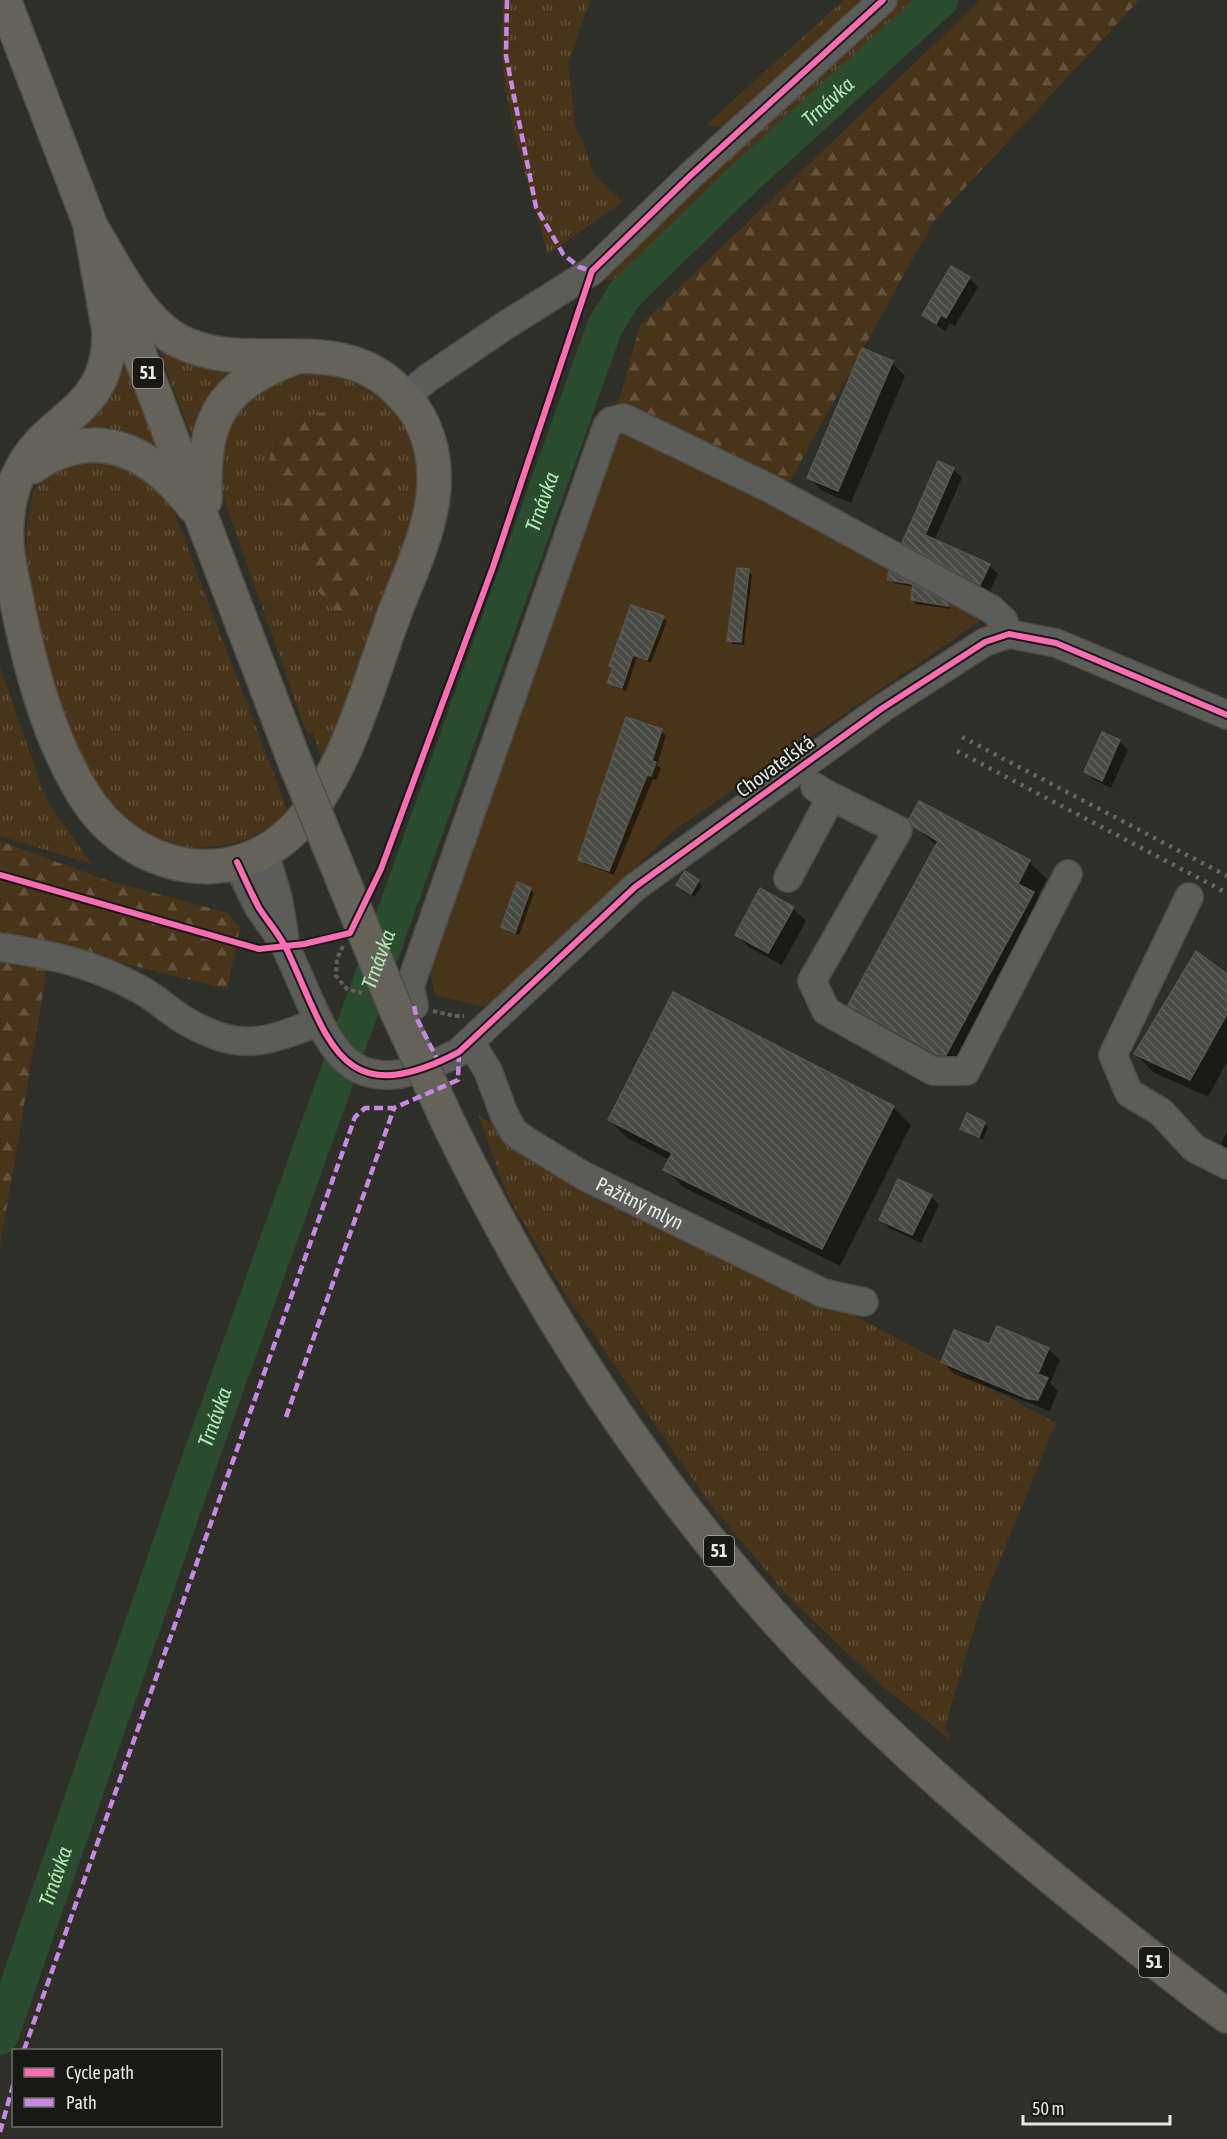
<svg xmlns="http://www.w3.org/2000/svg" width="1227" height="2139" font-family="'Asap Condensed',sans-serif">
<style>
.grass{fill:url(#grass-tufts)}
.forest{fill:url(#forest-firs)}
.garden{fill:#49341a}
.shadow{fill:#0007}
.lines{fill:none;stroke-linecap:round;stroke-linejoin:round}
.river{stroke:#2b4b2f;stroke-width:36}
.building{fill:url(#building-back-hatch);stroke:#545451;stroke-width:1.5}
.minor-casing{stroke:#4d4d49;stroke-width:30}
.major-casing{stroke:#4d4d49;stroke-width:36}
.path{stroke:#5d5d5a;stroke-width:4;stroke-dasharray:4.5 3;stroke-linecap:butt}
.minor{stroke:#5c5c5a;stroke-width:27}
.major{stroke:#656359;stroke-width:33}
.rail{stroke:#666663;stroke-width:4.5;stroke-dasharray:3 6;stroke-linecap:butt}
.major-bridge-casing{stroke:#4d4d49;stroke-width:36;stroke-linecap:butt}
.major-bridge{stroke:#656359;stroke-width:33}
.quiet{stroke:#c787e3;stroke-width:4.5;stroke-dasharray:9 4.5;stroke-linecap:butt}
.cycleway-casing{stroke:#181814;stroke-width:10}
.cycleway{stroke:#f96db3;stroke-width:6}
.labels{text-anchor:middle;stroke-width:4.5;stroke-linejoin:round;paint-order:stroke}
.shield{fill:#181814;stroke:#aaaaa6;stroke-width:1.5}
.shield-label{font-size:18px;font-weight:bold;fill:#e9e9e4}
.street-label{font-size:20px;fill:#e9e9e4;stroke:#181814}
.water-label{font-size:21px;font-style:italic;fill:#aee9b3;stroke:#181814}
</style>
<defs>
<pattern id="grass-tufts" width="24" height="20" patternUnits="userSpaceOnUse" patternTransform="scale(1.5)"><rect width="24" height="20" fill="#49341a"/><path d="M3 7l-1-3M5 7V3M7 7l1-3M15 17l-1-3M17 17v-4M19 17l1-3" fill="none" stroke="#63513b"/></pattern>
<pattern id="forest-firs" width="22" height="20" patternUnits="userSpaceOnUse" patternTransform="scale(1.5)"><rect width="22" height="20" fill="#49341a"/><path d="M5 1l3.5 6h-7zM16 11l3.5 6h-7z" fill="#63513b"/></pattern>
<pattern id="building-back-hatch" width="6" height="6" patternUnits="userSpaceOnUse" patternTransform="scale(1.5)"><rect width="6" height="6" fill="#484a41"/><path d="M-1 5l2 2M0 0l6 6M5-1l2 2" fill="none" stroke="#62645c"/></pattern>
</defs>
<rect width="100%" height="100%" fill="#2f2f2a"/>
<path class="grass" d="M504 0H590L568 64 575 123 595 176 623 202 548 254C525 171 493 87 504 0Z
M844 0H918L767 134 621 280H603L637 238 745 131 706 125Z
M153 335 251 366 195 445Z
M122 354 161 457 70 432Z
M303 373 352 377 384 398 408 427 423 467 419 513 323 764 313 733H307L219 485 218 455 238 404 263 384Z
M109 455 153 482 172 507 287 809C269 832 246 842 217 846 191 850 156 846 135 828 114 811 95 789 84 765 55 705 0 534 42 477 58 458 86 459 109 455Z
M0 668 47 801 92 864 0 836Z
M479 1116 1056 1423 981 1606 945 1726 951 1740 882 1686 786 1594 707 1500 563 1290 507 1195Z"/>
<path class="forest" d="M981 0H1139L933 222 789 483 618 403 640 325Z
M324 412 354 423 380 445 395 483 387 520 363 594 356 606 343 613 329 606 317 589 280 498 269 460 274 437 293 419Z
M0 841 103 879 228 913 240 928 227 989 51 945 0 1247Z"/>
<path class="garden" d="M618 403 789 483 986 617 672 832 499 998 485 1007 435 995 427 961Z"/>
<path class="shadow" d="M969 278 978 287 955 326 950 323 945 331 923 315Z
M892 363 905 376 851 503 822 491 809 477Z
M953 469 962 478 934 541 990 566 998 574 989 593 913 551 904 542Z
M748 571 752 575 744 645 733 644 729 640Z
M890 574 947 605 951 609 916 604 912 600 914 587 893 583 889 579Z
M663 618 667 621 651 663 637 657 626 691 613 686 609 682Z
M661 731 666 736 657 765 661 769 656 780 653 779 614 875 585 864 580 859Z
M1119 741 1128 750 1111 788 1094 780 1086 772Z
M920 803 1029 862 1047 879 1037 898 1050 911 964 1072 868 1023 850 1005 937 846 914 825Z
M698 881 702 885 695 897 682 889Z
M530 889 534 893 519 935 507 931 503 927Z
M793 908 806 921 782 965 750 948 737 935Z
M1227 975V1062L1208 1097 1153 1072 1136 1054Z
M893 1107 911 1125 840 1266 683 1187 665 1169 670 1160 627 1138 610 1120Z
M984 1123 988 1127 983 1140 962 1129Z
M1227 1132V1149L1221 1143Z
M931 1196 939 1205 921 1243 889 1228 881 1220Z
M989 1346 1048 1349 1060 1360 1050 1383 1058 1391 1050 1411 954 1374 943 1362Z"/>
<g class="lines">
<path class="river" id="s1" d="M0 2037 204 1448 605 326 625 294 739 183 940 0"/>
</g>
<path class="building" d="M951 266 970 277 946 318 941 315 936 324 922 315Z
M862 348 893 361 838 491 807 478Z
M938 461 954 468 925 535 990 564 980 585 902 543Z
M737 568 749 569 741 642 727 641Z
M889 571 948 603V606L911 600 913 584 887 580Z
M631 605 664 616 647 660 633 655 622 688 607 683 613 668 609 666Z
M626 717 662 729 652 761 656 762 651 776 647 775 609 871 578 860Z
M1102 732 1120 740 1102 781 1084 772Z
M919 801 1030 860 1018 884 1034 892 946 1055H937L848 1005 938 841 913 826 909 819Z
M685 871 699 880 691 894 676 885Z
M517 882 531 888 515 933 501 927Z
M760 888 794 907 768 953 735 935Z
M1196 951 1227 974V1014L1190 1080 1134 1054Z
M673 992 894 1106 822 1249 663 1170 672 1153 608 1120Z
M967 1113 985 1122 979 1137 960 1129Z
M898 1179 932 1195 912 1235 879 1220Z
M997 1326 1049 1348 1038 1374 1048 1378 1038 1400 1028 1399 941 1362 954 1330 989 1344Z"/>
<g class="lines">
<g class="minor-casing">
<g id="minor">
<path d="M405 397 428 378 506 325 592 271 690 176 883 0"/>
<path d="M824 793 898 830 812 981 826 1011 933 1071H966L1068 874"/>
<path d="M264 851 278 898 285 940"/>
<path d="M237 862C244 877 251 893 259 908 268 922 280 935 287 950 329 1039 339 1115 459 1052L635 887 881 709 985 642 1009 634 1056 643 1227 715"/>
<path d="M788 878 829 801 828 796 815 787"/>
<path d="M1189 897 1113 1055 1129 1093 1161 1112 1194 1148 1227 1165"/>
<path d="M0 947C52 955 92 963 139 989 155 997 169 1011 184 1020 239 1052 262 1044 318 1022"/>
<path d="M414 1006 410 986 607 426 611 421 624 418 771 489 991 609 1003 620 1009 634"/>
<path id="s2" d="M471 1043 488 1071 504 1114 514 1132 525 1140 584 1176 823 1293 864 1302"/>
</g>
</g>
<g class="major-casing">
<path id="major" d="M4 0 98 245
M90 225C113 262 138 318 177 340 245 377 334 330 394 387 405 397 417 411 423 425 433 447 436 473 433 497 428 536 409 576 395 612 370 680 347 772 298 825 233 895 131 871 84 795 48 737 29 664 16 597 11 573 5 549 7 524 8 506 12 486 21 470 50 413 110 414 109 331Z
M115 290 296 765
M32 467C95 423 150 450 193 506
M205 500C203 423 216 388 291 359
M448 1122C529 1290 630 1450 752 1592 850 1706 963 1806 1080 1901 1129 1940 1176 1979 1227 2016"/>
</g>
<path class="path" d="M373 886 493 567 581 305
M307 944 341 935
M343 946 337 959 336 976 347 989 362 993
M433 1011 455 1016H464"/>
<use href="#minor" class="minor"/>
<use href="#major" class="major"/>
<path class="rail" d="M962 737 1227 876
M957 751 1227 893"/>
<g class="major-bridge-casing">
<path id="major-bridge" d="M296 765 394 1005 448 1122"/>
</g>
<use href="#major-bridge" class="major-bridge"/>
<path class="quiet" d="M507 0 506 56 536 207 563 254 579 267 592 271
M414 1006 417 1019 439 1063
M286 1417 394 1108
M24 2050 355 1117 365 1108H394L458 1080 459 1052
M0 2132 14 2082"/>
<g class="cycleway-casing">
<path id="cycleway" d="M237 862C244 877 251 893 259 908 268 922 280 935 287 950 329 1039 339 1115 459 1052L635 887 881 709 985 642 1009 634 1056 643 1227 715
M0 875 259 949 304 944 350 933 381 869 493 567 592 271 690 176 883 0"/>
</g>
<use href="#cycleway" class="cycleway"/>
</g>
<g class="labels">
<g class="shield">
<rect x="133" y="358" width="30" height="30" rx="4.5"/>
<rect x="704" y="1536" width="30" height="30" rx="4.5"/>
<rect x="1139" y="1947" width="30" height="30" rx="4.5"/>
</g>
<g class="shield-label">
<text x="148" y="379">51</text>
<text x="719" y="1557">51</text>
<text x="1154" y="1968">51</text>
</g>
<g class="street-label">
<text transform="translate(775 766) rotate(-36)" y="7">Chovateľská</text>
<text dy="7" stroke="none"><textPath href="#s2" startOffset="244">Pažitný mlyn</textPath></text>
</g>
<g class="water-label">
<text dy="7" stroke="none"><textPath href="#s1" startOffset="2132">Trnávka</textPath></text>
<text dy="7" stroke="none"><textPath href="#s1" startOffset="1628">Trnávka</textPath></text>
<text dy="7" stroke="none"><textPath href="#s1" startOffset="1142">Trnávka</textPath></text>
<text dy="7" stroke="none"><textPath href="#s1" startOffset="656">Trnávka</textPath></text>
<text dy="7" stroke="none"><textPath href="#s1" startOffset="170">Trnávka</textPath></text>
</g>
</g>
<rect x="12" y="2049" width="210" height="78" fill="#181814" stroke="#6c6c67" stroke-width="1.5"/>
<rect x="24" y="2068" width="30" height="9" fill="#f96db3" stroke="#6c6c67" stroke-width="1.5"/>
<text x="66" y="2079" font-size="18" fill="#e9e9e4">Cycle path</text>
<rect x="24" y="2098" width="30" height="9" fill="#c787e3" stroke="#6c6c67" stroke-width="1.5"/>
<text x="66" y="2109" font-size="18" fill="#e9e9e4">Path</text>
<path d="M1023 2115v9h147v-9" fill="none" stroke="#e9e9e4" stroke-width="3"/>
<text x="1032" y="2115" font-size="18" fill="#e9e9e4" stroke="#181814" stroke-width="4.5" paint-order="stroke">50 m</text>
</svg>
